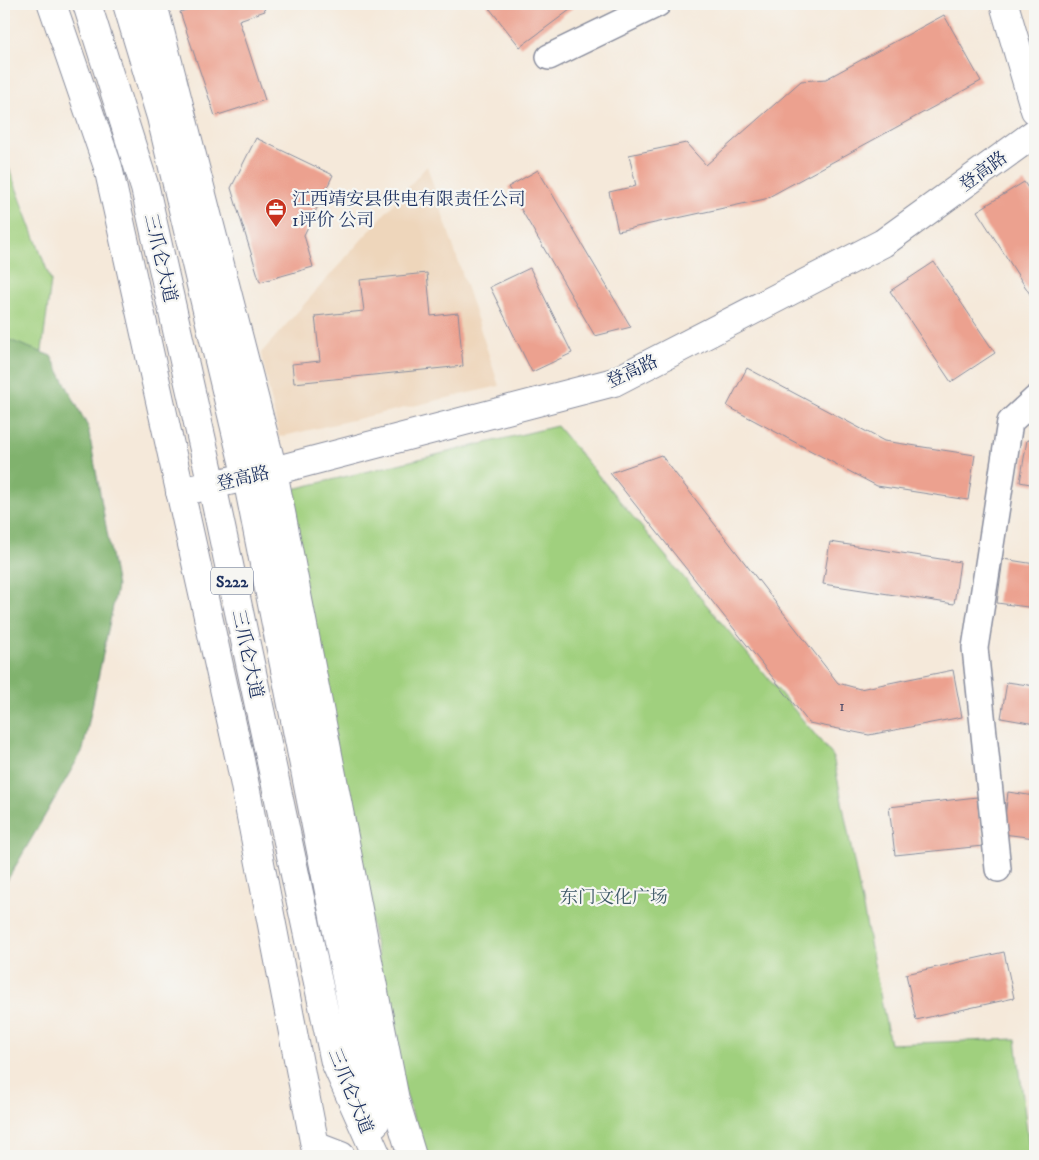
<svg xmlns="http://www.w3.org/2000/svg" width="1039" height="1160" font-family="'IM FELL DW Pica','Noto Serif SC',serif">
<style>
.built{fill:#eed6bb}
.green{fill:#a0d07e;stroke:#5e806e}
.forest{fill:#80b26d;stroke:#4e7066}
.building{fill:#eca18f}
.lines{fill:none;stroke-linecap:round;stroke-linejoin:round}
.minor-casing{stroke:#888c9c;stroke-width:28}
.tertiary-casing{stroke:#888c9c;stroke-width:30}
.secondary-casing{stroke:#888c9c;stroke-width:30}
.primary-casing{stroke:#888c9c;stroke-width:30}
.minor{stroke:#fff;stroke-width:25}
.tertiary{stroke:#fff;stroke-width:28}
.secondary{stroke:#fff;stroke-width:28}
.primary{stroke:#fff;stroke-width:28}
.labels{text-anchor:middle;stroke-width:4.5;stroke-linejoin:round;paint-order:stroke}
.number-label{font-size:15px;fill:#4f4c6a}
.shield{fill:#f6f6f2;stroke:#5d6b8a;stroke-width:1}
.shield-label{font-size:16px;font-weight:bold;fill:#1b2f5e}
.street-label{font-size:18px;fill:#1b2f5e;stroke:#f6f6f2}
.poi-label{font-size:18px;fill:#1b2f5e;stroke:#f6f6f2;text-anchor:start}
.park-label{font-size:18px;fill:#3c5766;stroke:#f6f6f2}
</style>
<rect width="100%" height="100%" fill="#f6f6f2"/>
<filter id="ink" filterUnits="userSpaceOnUse"><feTurbulence type="fractalNoise" baseFrequency=".02" numOctaves="2"/><feDisplacementMap in="SourceGraphic" scale="10" xChannelSelector="R" yChannelSelector="G"/><feConvolveMatrix kernelMatrix="1 2 1 2 8 2 1 2 1" color-interpolation-filters="sRGB"/></filter>
<filter id="wash" filterUnits="userSpaceOnUse"><feTurbulence type="fractalNoise" baseFrequency=".0096" numOctaves="4" result="noise"/><feDisplacementMap in="SourceGraphic" scale="20" xChannelSelector="R" yChannelSelector="G"/><feGaussianBlur stdDeviation="1.12" result="paint"/><feColorMatrix in="noise" values="0 0 0 0 0 0 0 0 0 0 0 0 0 0 0 0 0 1.4 0 .05"/><feComposite in="paint" operator="in"/></filter>
<g filter="url(#wash)">
<rect width="100%" height="100%" fill="#f5e9da"/>
<path class="built" d="M427 166 499 386 279 437 261 353Z"/>
<path class="green" d="M4 155 51 281 22 505 4 604Z
M557 426 833 756 890 1044 1016 1039 1030 1156H425L404 1088 285 491Z"/>
<path class="forest" d="M4 338 51 356 88 427 117 587 83 750 4 886Z"/>
<g id="blocks">
<path class="building" d="M204 4H263L265 11 239 20 265 100 215 116 180 12Z
M486 4H578L520 47Z
M944 15 981 81 765 199 618 231 609 192 636 186 629 155 686 143 706 165 801 81 826 79Z
M256 138 333 175 304 235 313 267 260 282 231 188Z
M538 170 631 327 595 336 508 187Z
M1024 182 1035 199V302L977 211Z
M934 262 995 353 951 382 890 291Z
M530 268 572 353 532 372 490 287Z
M427 273 431 316 458 313 463 366 294 383 292 364 320 361 315 316 364 311 360 280Z
M747 368 884 441 975 455 968 500 877 486 727 406Z
M1027 440 1035 441V485L1020 482Z
M661 455 838 683 860 689 953 670 962 717 869 735 809 723 610 473Z
M830 542 960 562 954 604 823 584Z
M1003 559 1035 564V608L997 603Z
M1007 682 1035 686V724L1001 718Z
M1008 792 1035 796V838L1003 834Z
M977 797 983 846 895 855 889 807Z
M1004 952 1014 998 916 1020 906 974Z"/>
</g>
</g>
<g filter="url(#ink)">
<use href="#blocks" fill-opacity="0" stroke="#888c9c" stroke-width="1"/>
<g class="lines">
<g class="minor-casing">
<path id="minor" d="M549 57 658 4
M998 869 975 648 1010 422 1035 399"/>
</g>
<g class="tertiary-casing">
<path id="tertiary" d="M1004 4 1035 110
M180 492 273 471 614 382 883 243 1035 133"/>
</g>
<g class="secondary-casing">
<path id="secondary" d="M52 4 108 167 240 760 315 1146 341 1156
M153 4 273 471 395 1100 412 1156"/>
</g>
<g class="primary-casing">
<path id="primary" d="M87 4 145 188 212 485 335 1062 377 1156
M127 4 161 117 247 478 375 1123"/>
</g>
<use href="#minor" class="minor"/>
<use href="#tertiary" class="tertiary"/>
<use href="#secondary" class="secondary"/>
<use href="#primary" class="primary"/>
</g>
</g>
<defs>
<g id="office-pin" transform="scale(1.125)"><path d="M0 17L-7.5 6A9.5 9.5 0 1 1 7.5 6Z" fill="#c8321e" stroke="#f6f6f2"/><path d="M-6-3h4V-5.5h4V-3h4V5H-6ZM-1-4.5V-3h2v-1.5ZM-6 0V1H6V0Z" fill="#fff"/></g>
</defs>
<g fill-rule="evenodd">
<use href="#office-pin" x="276" y="209"/>
</g>
<g class="labels">
<g class="number-label">
<text x="842" y="711">1</text>
</g>
<rect class="shield" x="211" y="567.5" width="42" height="27" rx="4"/>
<g class="shield-label">
<text x="232" y="587">S222</text>
</g>
<g class="street-label">
<text transform="translate(983 171) rotate(-36)" y="6">登高路</text>
<text transform="translate(161 258) rotate(77)" y="6">三爪仑大道</text>
<text transform="translate(632 371) rotate(-25)" y="6">登高路</text>
<text transform="translate(243 478) rotate(-13)" y="6">登高路</text>
<text transform="translate(248 654) rotate(78)" y="6">三爪仑大道</text>
<text transform="translate(351 1091) rotate(68)" y="6">三爪仑大道</text>
</g>
<g class="poi-label">
<text x="292" y="205">江西靖安县供电有限责任公司<tspan x="292" dy="21">1评价 公司</tspan></text>
</g>
<g class="park-label">
<text x="614" y="903">东门文化广场</text>
</g>
</g>
<rect width="1039" height="1160" fill="none" stroke="#f6f6f2" stroke-width="20"/>
</svg>
